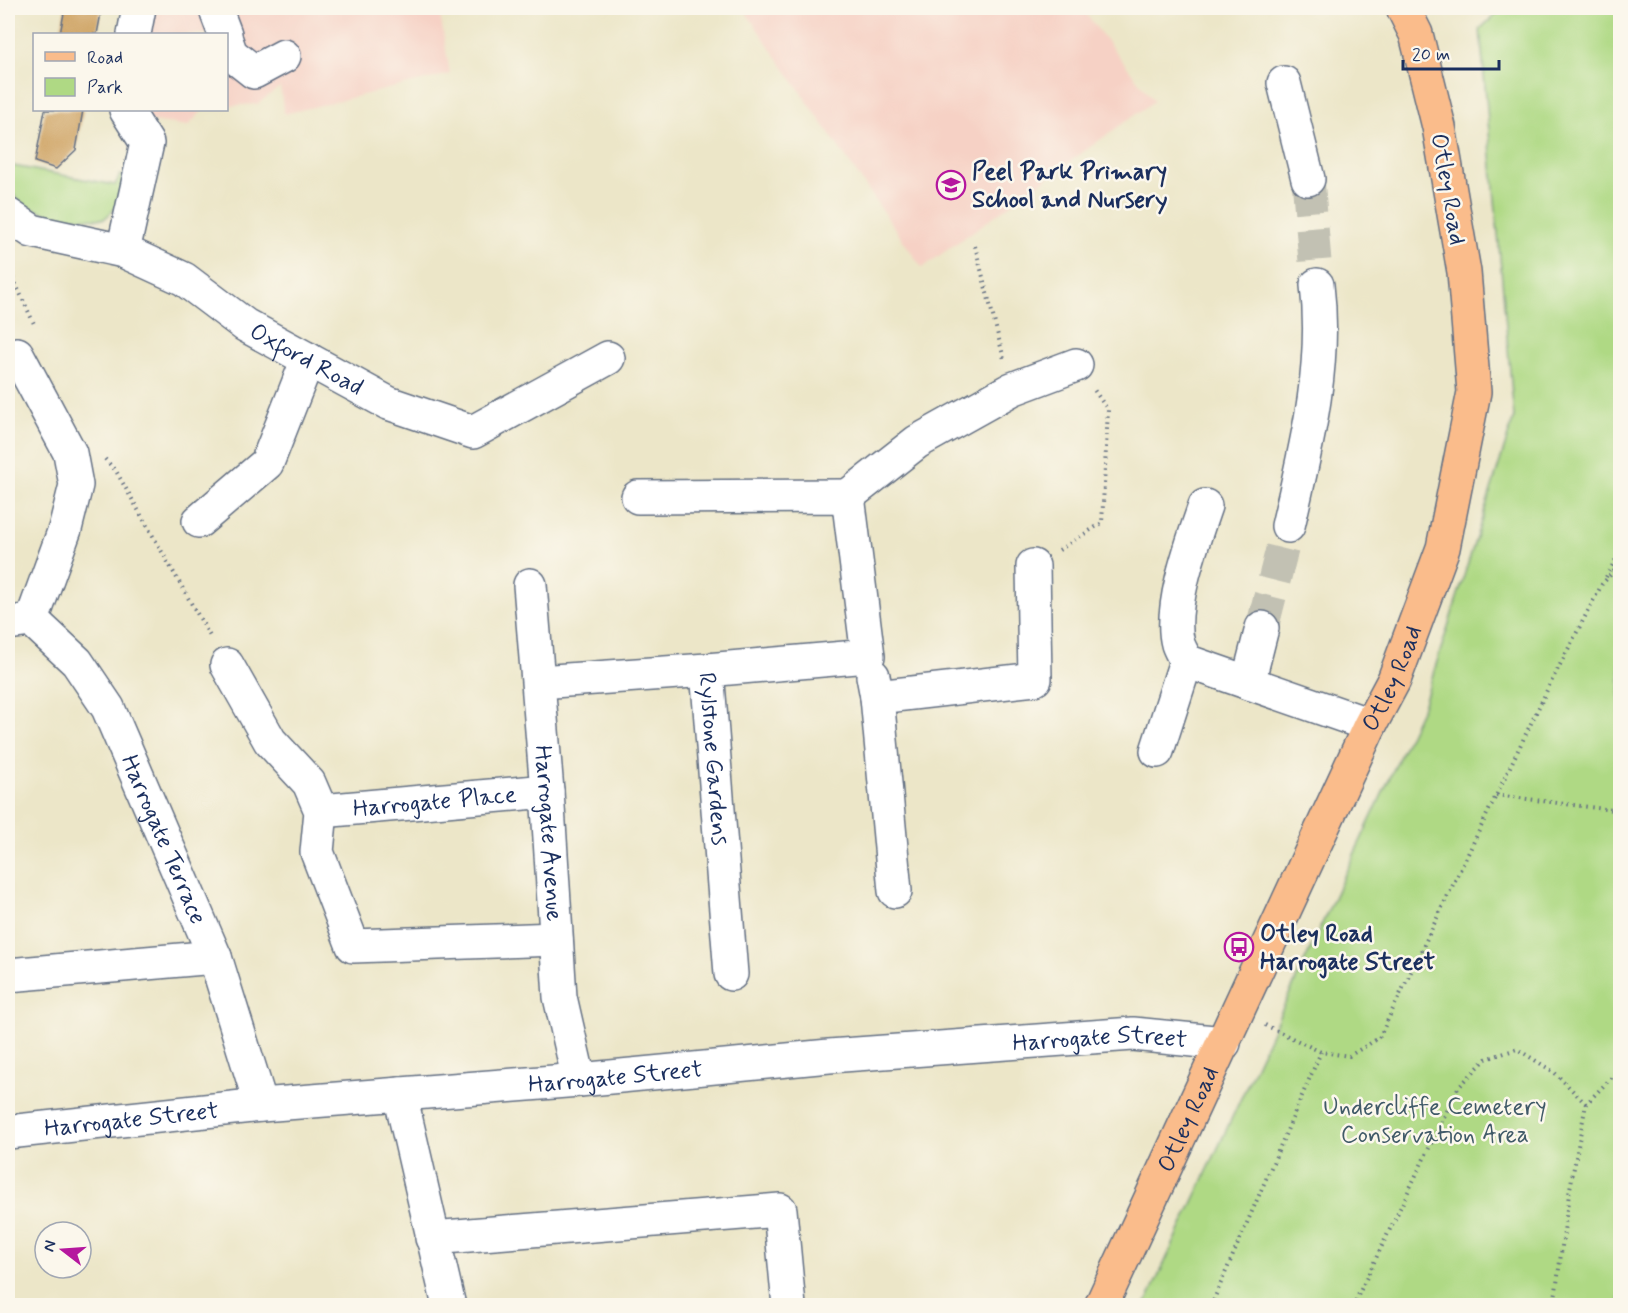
<svg xmlns="http://www.w3.org/2000/svg" width="1628" height="1313" font-family="Mynerve,sans-serif">
<style>
.built{fill:#f6d1c5}
.green{fill:#afd984;stroke:#658471;stroke-width:1.5}
.building{fill:#cb9c59}
.lines{fill:none;stroke-linecap:round;stroke-linejoin:round}
.minor-tunnel{stroke:#c2c1b3;stroke-width:33;stroke-dasharray:33 16;stroke-linecap:butt}
.minor-casing{stroke:#646f83;stroke-width:36}
.major-casing{stroke:#646f83;stroke-width:36}
.path{stroke:#646f83;stroke-width:4;stroke-dasharray:1.5 4.5;stroke-linecap:butt}
.minor{stroke:#fff;stroke-width:33}
.major{stroke:#fabc8b;stroke-width:33}
.labels{text-anchor:middle;stroke-width:5;stroke-linejoin:round;paint-order:stroke}
.poi-label{font-size:24px;font-weight:bold;fill:#1b2f5e;stroke:#fbf7ec;text-anchor:start}
.street-label{font-size:24px;fill:#1b2f5e;stroke:#fbf7ec}
.park-label{font-size:24px;fill:#405a68;stroke:#fbf7ec}
</style>
<rect width="100%" height="100%" fill="#fbf7ec"/>
<filter id="ink" filterUnits="userSpaceOnUse"><feTurbulence type="fractalNoise" baseFrequency=".0167" numOctaves="2"/><feDisplacementMap in="SourceGraphic" scale="12" xChannelSelector="R" yChannelSelector="G"/><feConvolveMatrix kernelMatrix="1 2 1 2 8 2 1 2 1" color-interpolation-filters="sRGB"/></filter>
<filter id="wash" filterUnits="userSpaceOnUse"><feTurbulence type="fractalNoise" baseFrequency=".008" numOctaves="4" result="noise"/><feDisplacementMap in="SourceGraphic" scale="24" xChannelSelector="R" yChannelSelector="G"/><feGaussianBlur stdDeviation="1.35" result="paint"/><feColorMatrix in="noise" values="0 0 0 0 0 0 0 0 0 0 0 0 0 0 0 0 0 1.4 0 .05"/><feComposite in="paint" operator="in"/></filter>
<g filter="url(#wash)">
<rect width="100%" height="100%" fill="#ece6c8"/>
<path class="built" d="M152 8H439L450 74 284 114 280 87 257 104 227 106 226 34H148Z
M743 8H1081L1154 101 922 268Z
M142 110H203L188 126 145 120Z"/>
<path class="green" d="M1503 8H1620V1305H1145L1423 706 1514 417 1480 29Z
M8 165 115 185 120 175 131 177 118 206 104 219 57 217 25 206 8 190Z"/>
<g id="blocks">
<path class="building" d="M65 8H102L97 34H60Z
M45 110H83L76 150 56 169 35 162Z"/>
</g>
</g>
<g filter="url(#ink)">
<use href="#blocks" fill-opacity="0" stroke="#646f83" stroke-width="1.5"/>
<g class="lines">
<path class="minor-tunnel" d="M1308 179 1317 285
M1262 628 1288 526"/>
<g class="minor-casing">
<g id="minor">
<path d="M219 8 217 13 225 34"/>
<path d="M134 34 139 8"/>
<path d="M226 40 231 54 254 72 284 56"/>
<path d="M1284 83 1308 179"/>
<path id="s1" d="M8 215 32 231 123 251 184 279 245 325 388 403 473 432 608 358"/>
<path d="M123 251 147 143 126 110"/>
<path d="M17 354 70 453 76 485 65 529 32 620"/>
<path d="M848 496 917 442 1012 389 1076 365"/>
<path id="s2" d="M638 497 848 496 868 656 707 670 731 974"/>
<path d="M1205 506C1193 541 1168 608 1178 644 1180 650 1184 656 1186 661L1370 725"/>
<path d="M199 521 267 463 308 359"/>
<path d="M1288 526C1306 448 1327 366 1317 285"/>
<path id="s3" d="M530 585 547 791 560 997 579 1080"/>
<path id="s4" d="M8 623 32 620 77 662 108 708 215 957 261 1105"/>
<path d="M227 665 270 741 309 783 321 811 317 852 353 946 556 939"/>
<path d="M873 676 877 697 895 891"/>
<path d="M539 682 707 670"/>
<path d="M1248 683 1262 628"/>
<path d="M877 697 1035 679 1033 566"/>
<path d="M1157 751 1186 661"/>
<path id="s5" d="M321 811 547 791"/>
<path d="M8 975 215 957"/>
<path d="M400 1094 449 1306"/>
<path id="s6" d="M8 1132 261 1105 579 1080 829 1056 1133 1034 1224 1043"/>
<path d="M432 1238 780 1210 789 1306"/>
</g>
</g>
<g class="major-casing">
<g id="major">
<path id="s7" d="M1101 1306 1370 725 1394 680 1443 548 1474 392 1464 272 1439 127 1416 34 1403 8"/>
</g>
</g>
<path class="path" d="M975 246 1004 359
M8 267 35 326
M105 459 116 471 211 638
M1059 550 1102 523 1108 410 1094 390
M1606 577 1620 552
M1496 795 1620 811
M1265 1025 1321 1052 1349 1056 1379 1038 1550 684 1602 584 1616 569 1620 568
M1211 1306 1321 1052
M1353 1306 1458 1088 1486 1059 1517 1049 1554 1072 1586 1104
M1554 1306 1569 1194 1586 1104 1615 1074 1620 1072"/>
<use href="#minor" class="minor"/>
<use href="#major" class="major"/>
</g>
</g>
<defs>
<g id="school-ring" transform="scale(1.5)"><circle r="9.5" fill="#fbf7ec" stroke="#b5179e" stroke-width="1.5"/><path d="M0-5L7-2L0 1L-7-2ZM-4 1L0 2.5L4 1V4Q0 6-4 4Z" fill="#b5179e"/></g>
<g id="bus-ring" transform="scale(1.5)"><circle r="9.5" fill="#fbf7ec" stroke="#b5179e" stroke-width="1.5"/><path d="M-5-6H5V4H4V6H2V4H-2V6H-4V4H-5ZM-3.5-4V0h7V-4ZM-3.5 1.2v1.5H-2V1.2ZM2 1.2v1.5H3.5V1.2Z" fill="#b5179e"/></g>
</defs>
<g fill-rule="evenodd">
<use href="#school-ring" x="951" y="185"/>
<use href="#bus-ring" x="1239" y="947"/>
</g>
<g class="labels">
<g class="poi-label">
<text x="972" y="179">Peel Park Primary<tspan x="972" dy="28">School and Nursery</tspan></text>
<text x="1260" y="941">Otley Road<tspan x="1260" dy="28">Harrogate Street</tspan></text>
</g>
<g class="street-label">
<text transform="translate(1449 189) rotate(80)" y="8">Otley Road</text>
<text dy="8" stroke="none"><textPath href="#s1" startOffset="336">Oxford Road</textPath></text>
<text dy="8" stroke="none"><textPath href="#s7" startOffset="692">Otley Road</textPath></text>
<text dy="8" stroke="none"><textPath href="#s2" startOffset="622">Rylstone Gardens</textPath></text>
<text dy="8" stroke="none"><textPath href="#s5" startOffset="114">Harrogate Place</textPath></text>
<text dy="8" stroke="none"><textPath href="#s3" startOffset="249">Harrogate Avenue</textPath></text>
<text dy="8" stroke="none"><textPath href="#s4" startOffset="284">Harrogate Terrace</textPath></text>
<text dy="8" stroke="none"><textPath href="#s6" startOffset="1096">Harrogate Street</textPath></text>
<text dy="8" stroke="none"><textPath href="#s6" startOffset="610">Harrogate Street</textPath></text>
<text dy="8" stroke="none"><textPath href="#s6" startOffset="124">Harrogate Street</textPath></text>
<text dy="8" stroke="none"><textPath href="#s7" startOffset="206">Otley Road</textPath></text>
</g>
<g class="park-label">
<text x="1435" y="1114">Undercliffe Cemetery<tspan x="1435" dy="28">Conservation Area</tspan></text>
</g>
</g>
<rect width="1628" height="1313" fill="none" stroke="#fbf7ec" stroke-width="30"/>
<rect x="33" y="33" width="195" height="78" fill="#fbf7ec" stroke="#a1a7b3" stroke-width="1.5"/>
<rect x="45" y="52" width="30" height="9" fill="#fabc8b" stroke="#a1a7b3" stroke-width="1.5"/>
<text x="87" y="63" font-size="18" fill="#1b2f5e">Road</text>
<rect x="45" y="78" width="30" height="18" fill="#afd984" stroke="#a1a7b3" stroke-width="1.5"/>
<text x="87" y="93" font-size="18" fill="#1b2f5e">Park</text>
<g transform="translate(63 1250) rotate(287)"><circle r="28" fill="#fbf7ec" stroke="#a1a7b3" stroke-width="1.5"/>
<path d="M0-4.5L10 22L0 15L-10 22Z" fill="#b5179e"/>
<text y="-9" font-size="16" font-weight="bold" text-anchor="middle" fill="#1b2f5e">N</text>
</g>
<path d="M1403 60v9h96v-9" fill="none" stroke="#1b2f5e" stroke-width="3"/>
<text x="1412" y="60" font-size="18" fill="#1b2f5e" stroke="#fbf7ec" stroke-width="4.5" paint-order="stroke">20 m</text>
</svg>
